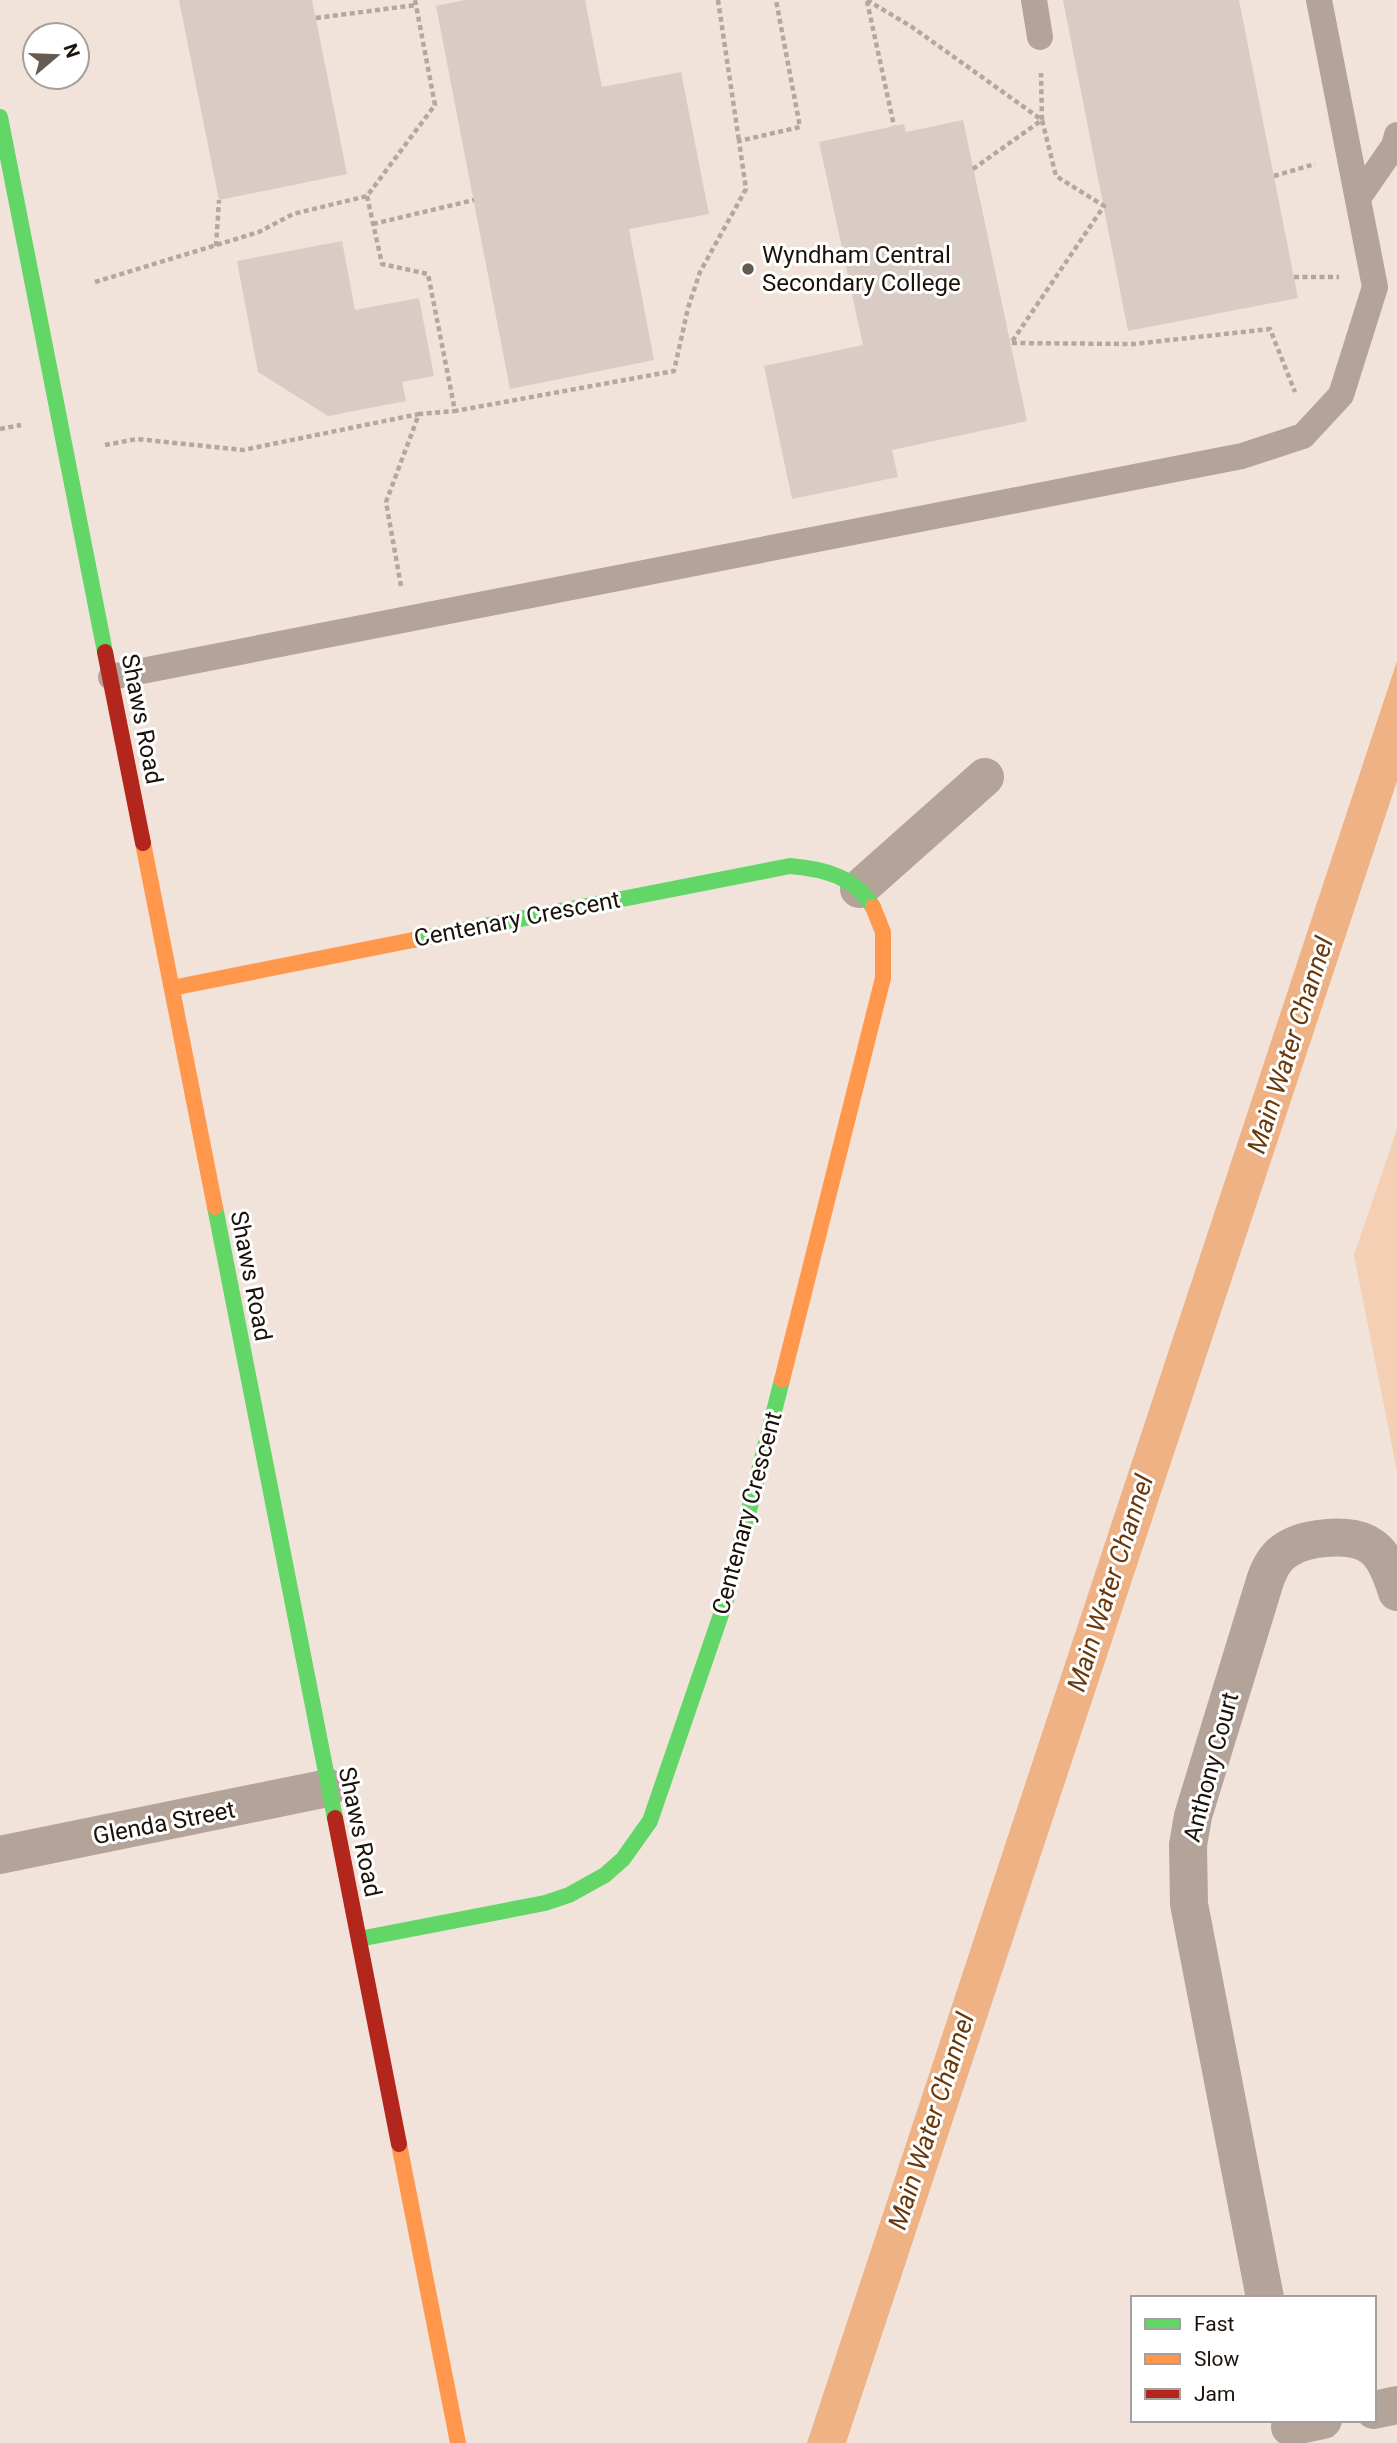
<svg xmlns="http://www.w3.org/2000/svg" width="1397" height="2443" font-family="Roboto,sans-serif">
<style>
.green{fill:#f4cfb4}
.water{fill:#eeb285}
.building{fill:#d8ccc5}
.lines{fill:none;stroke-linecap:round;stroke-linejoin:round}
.path{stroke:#b4a79e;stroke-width:4.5;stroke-dasharray:5 3.5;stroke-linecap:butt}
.lane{stroke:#b4a398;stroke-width:26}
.street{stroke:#b4a398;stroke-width:38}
.fast{stroke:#63d668;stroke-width:16}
.slow{stroke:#ff974d;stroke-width:16}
.jam{stroke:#b3261e;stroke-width:16}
.poi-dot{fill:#665b53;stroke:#fff;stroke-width:2.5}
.labels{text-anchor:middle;stroke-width:6;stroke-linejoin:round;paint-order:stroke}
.poi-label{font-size:24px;fill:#1a120b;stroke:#fff;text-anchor:start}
.street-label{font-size:24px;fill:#1a120b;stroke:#fff}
.water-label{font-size:26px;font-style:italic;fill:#6a3809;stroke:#fff}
</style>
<rect width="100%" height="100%" fill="#f2e3da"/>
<path class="green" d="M1397 1129V1471L1354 1255Z"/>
<path class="water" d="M1397 661V781L846 2443H807Z"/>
<path class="building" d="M179 0H312L347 174 219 200Z
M464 0H585L602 87 681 72 709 214 629 229 654 360 510 389 436 6Z
M1063 0H1239L1298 298 1128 331Z
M963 120 1027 421 892 450 898 477 792 499 764 366 863 345 819 142 904 124 906 132Z
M342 241 355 310 419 298 434 376 402 382 406 401 328 416 258 372 237 261Z"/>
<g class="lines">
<path class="path" d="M718 0 739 141
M867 0 912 27 1042 120 1041 73
M867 1 894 126
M316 18 416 5
M973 169 1042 120 1056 176 1104 206 1011 343 1134 344 1270 329 1295 392
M1274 176 1315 164
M367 196 382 264 428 274 455 411 674 371 688 308 700 272 746 189 739 141 800 127 776 0
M373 224 474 200
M216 246 219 200
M1294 277H1339
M95 282 259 232 293 214 367 196 435 105 415 0
M0 429 21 425
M105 445 137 439 243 450 419 414
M401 586 386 502 419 414 455 411"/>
<path class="lane" d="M1034 0 1040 37
M1358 198 1394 146 1397 135
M111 677 1242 456 1303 436 1341 395 1375 287 1319 0"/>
<path class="street" d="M859 889 985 777
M0 1855 328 1788
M1265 2298 1189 1904 1188 1845 1193 1816 1265 1581C1269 1569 1275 1557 1286 1550 1305 1537 1351 1532 1371 1546 1385 1555 1392 1576 1397 1592
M1374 2410 1397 2405
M1290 2427 1323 2420"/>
<path class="fast" d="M0 117 105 652
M413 940 790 866C824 869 854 876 873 907
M215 1207 335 1818
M359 1939 545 1903 569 1895 605 1875 623 1859 650 1821 727 1597 782 1380"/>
<path class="slow" d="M143 843 215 1207
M172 988 413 940
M782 1380 883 978V932L873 907
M399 2144 458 2443"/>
<path class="jam" d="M105 652 143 843
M335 1818 399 2144"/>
</g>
<circle class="poi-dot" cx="748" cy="269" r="7"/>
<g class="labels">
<g class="poi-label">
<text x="762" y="263">Wyndham Central<tspan x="762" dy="28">Secondary College</tspan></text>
</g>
<g class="street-label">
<text transform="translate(142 719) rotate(79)" y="8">Shaws Road</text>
<text transform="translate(517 919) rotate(-11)" y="8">Centenary Crescent</text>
<text transform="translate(251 1276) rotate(79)" y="8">Shaws Road</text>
<text transform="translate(747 1513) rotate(-75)" y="8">Centenary Crescent</text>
<text transform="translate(1211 1767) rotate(-75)" y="8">Anthony Court</text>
<text transform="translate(164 1823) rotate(-11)" y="8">Glenda Street</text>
<text transform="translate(360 1832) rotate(78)" y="8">Shaws Road</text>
</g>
<g class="water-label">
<text transform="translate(1290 1045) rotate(-72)" y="9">Main Water Channel</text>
<text transform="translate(1110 1583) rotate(-72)" y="9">Main Water Channel</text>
<text transform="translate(931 2121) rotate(-72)" y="9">Main Water Channel</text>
</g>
</g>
<rect x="1131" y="2296" width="245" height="126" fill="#ffffff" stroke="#a3a09d" stroke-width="2"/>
<rect x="1145" y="2319" width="35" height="10" fill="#63d668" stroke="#a3a09d" stroke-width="2"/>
<text x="1194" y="2331" font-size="21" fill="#1a120b">Fast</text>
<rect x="1145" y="2354" width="35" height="10" fill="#ff974d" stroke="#a3a09d" stroke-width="2"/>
<text x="1194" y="2366" font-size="21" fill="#1a120b">Slow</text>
<rect x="1145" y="2389" width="35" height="10" fill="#b3261e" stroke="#a3a09d" stroke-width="2"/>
<text x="1194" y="2401" font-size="21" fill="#1a120b">Jam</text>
<g transform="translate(56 56) rotate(71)"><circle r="33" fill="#ffffff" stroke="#a3a09d" stroke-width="2"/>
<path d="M0-5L12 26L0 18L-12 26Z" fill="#665b53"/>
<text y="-10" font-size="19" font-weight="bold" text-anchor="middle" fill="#1a120b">N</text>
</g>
</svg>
